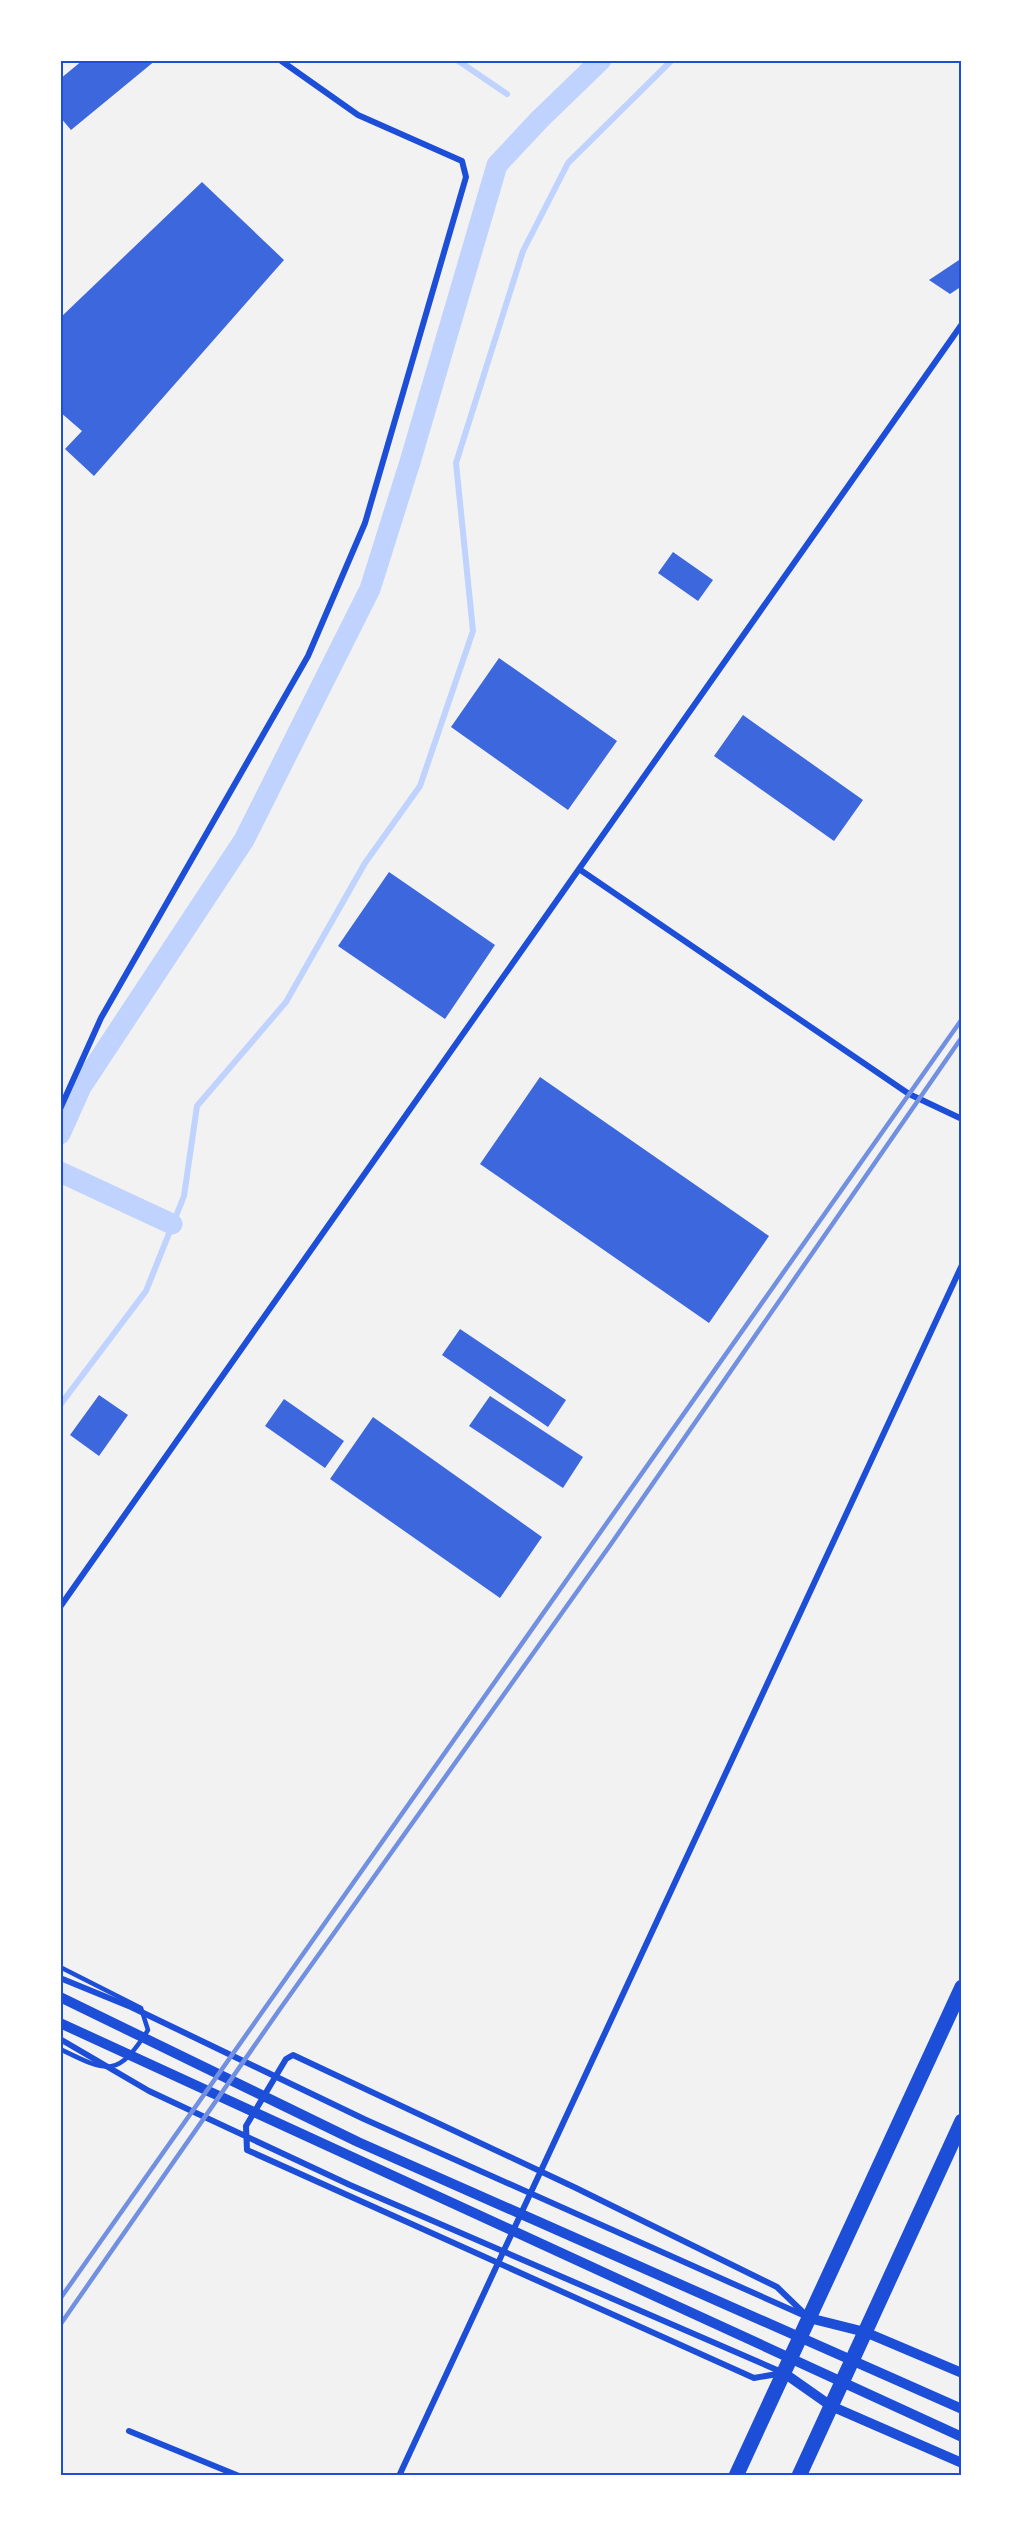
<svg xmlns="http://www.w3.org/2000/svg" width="1022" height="2536" font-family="Ubuntu,sans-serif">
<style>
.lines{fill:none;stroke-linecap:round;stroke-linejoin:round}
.stream{stroke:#bfd3fe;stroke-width:6}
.canal{stroke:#bfd3fe;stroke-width:21}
.building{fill:#3d67dc}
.service{stroke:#1d4ed8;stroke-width:4.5}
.minor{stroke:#1d4ed8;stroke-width:6}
.tertiary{stroke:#1d4ed8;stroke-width:10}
.primary{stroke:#1d4ed8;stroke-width:15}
.rail{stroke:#7290e2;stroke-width:4.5}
.neatline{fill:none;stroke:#1d4ed8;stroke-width:2}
</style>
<rect width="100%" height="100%" fill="#f2f2f2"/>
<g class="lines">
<path class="stream" d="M457 60 507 94
M60 1405 146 1291 184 1196 197 1106 286 1002 365 863 420 786 473 631 456 463 523 251 568 163 672 60"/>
<path class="canal" d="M60 1134 81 1087 244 840 370 589 410 462 497 165 540 119 601 60
M60 1172 172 1224"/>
</g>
<path class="building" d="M83 60H156L71 130 60 117V79Z
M202 182 284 260 94 476 65 449 82 431 60 412V318Z
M962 258V286L950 294 929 280Z
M673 552 713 580 698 601 658 573Z
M499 658 617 741 568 810 451 727Z
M743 715 863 800 834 841 714 756Z
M389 872 495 945 445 1019 338 946Z
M540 1077 769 1236 709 1323 480 1164Z
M460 1329 566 1400 548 1427 442 1355Z
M99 1395 128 1415 99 1456 70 1435Z
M490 1396 583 1457 563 1488 469 1426Z
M284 1399 344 1441 325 1468 265 1426Z
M373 1417 542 1537 500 1598 330 1479Z"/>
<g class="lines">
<path class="service" d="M60 1967 141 2008 148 2030C117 2079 107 2072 60 2049"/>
<path class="minor" d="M962 324 579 869 909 1094 962 1119
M60 1109 101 1018 308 656 365 523 466 177 462 161 358 115 280 60
M60 1607 579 869
M60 1978 131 2007 364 2119 803 2315
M60 2039 149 2091 350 2185 784 2373
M783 2373 754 2378 247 2150 246 2126 286 2059 293 2055 576 2188 777 2287 809 2318
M129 2431 239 2476
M399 2476 962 1265"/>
<path class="tertiary" d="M60 1997 358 2142 962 2409
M60 2023 962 2437
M809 2318 865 2332 962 2373
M784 2373 831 2406 962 2463"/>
<path class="primary" d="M736 2476 962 1987
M799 2476 962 2121"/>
<path class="rail" d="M60 2299 962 1019
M60 2325 280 2009 611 1544 962 1037"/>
</g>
<rect width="1022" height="2536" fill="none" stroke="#ffffff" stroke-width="123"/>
<rect x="62" y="62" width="898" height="2412" class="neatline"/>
</svg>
